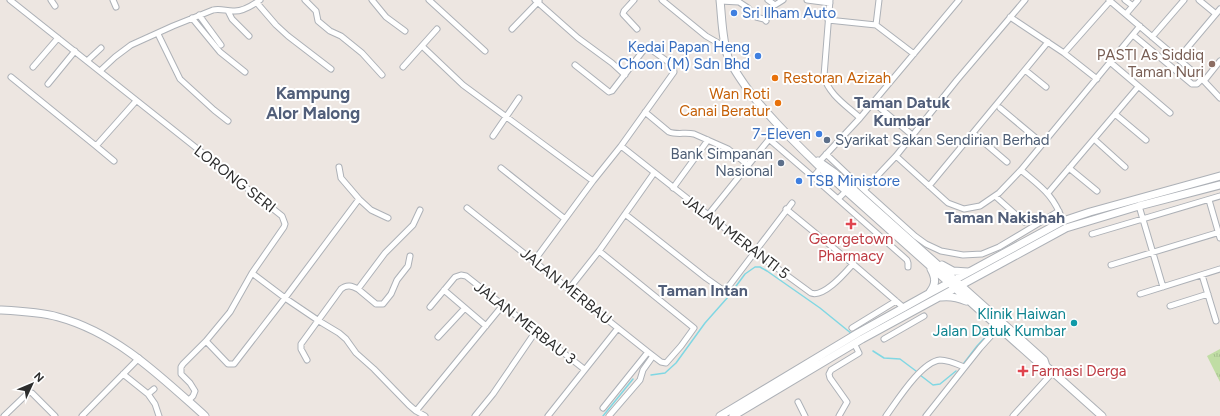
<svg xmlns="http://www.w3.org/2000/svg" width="1220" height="416" font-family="Figtree,sans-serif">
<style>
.grass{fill:url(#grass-tufts)}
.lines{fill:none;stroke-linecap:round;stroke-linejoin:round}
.stream{stroke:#80d7e3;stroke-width:1.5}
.minor-casing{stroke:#adb1b7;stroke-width:7}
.secondary-casing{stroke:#adb1b7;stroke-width:9}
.minor{stroke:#fff;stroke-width:5}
.secondary{stroke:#fff;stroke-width:7}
.shop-dot{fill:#3f7fe0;stroke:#fff;stroke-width:1.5}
.education-dot{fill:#8d6e63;stroke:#fff;stroke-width:1.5}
.food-dot{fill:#e8710a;stroke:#fff;stroke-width:1.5}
.service-dot{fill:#5c6f8a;stroke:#fff;stroke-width:1.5}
.health-dot{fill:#e0444e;stroke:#fff;stroke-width:1.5}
.culture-dot{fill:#0f9aa8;stroke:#fff;stroke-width:1.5}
.labels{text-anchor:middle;stroke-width:4;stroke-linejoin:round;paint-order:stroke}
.shop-label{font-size:15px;fill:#366cbe;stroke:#fff;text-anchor:start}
.education-label{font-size:15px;fill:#785e54;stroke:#fff;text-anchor:end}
.food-label{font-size:15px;fill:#c56008;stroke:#fff;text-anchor:start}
.service-label{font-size:15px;fill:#4e5e75;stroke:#fff;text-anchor:start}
.street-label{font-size:15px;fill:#2d2d2d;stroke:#fff}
.health-label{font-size:15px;fill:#be3a42;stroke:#fff}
.culture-label{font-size:15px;fill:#0d838f;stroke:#fff;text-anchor:end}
.neighbourhood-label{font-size:16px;font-weight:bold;fill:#515e79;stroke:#fff}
.quarter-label{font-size:17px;font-weight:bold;fill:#515e79;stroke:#fff}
</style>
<defs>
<pattern id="grass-tufts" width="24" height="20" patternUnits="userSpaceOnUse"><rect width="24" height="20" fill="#c0dda4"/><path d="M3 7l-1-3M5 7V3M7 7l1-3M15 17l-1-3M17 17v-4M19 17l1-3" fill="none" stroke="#a5be8e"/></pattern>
</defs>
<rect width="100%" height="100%" fill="#ede6e1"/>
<path class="grass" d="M1220 349V382L1207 356Z"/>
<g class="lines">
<path class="stream" d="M873 351 884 358 900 359 916 371
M964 363 977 346 991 331
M651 375 665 373 676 363 705 323 728 297 745 274 755 267H760L767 271 820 308 852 334
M920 375 933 385 940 384 956 371
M603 416 633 379"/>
<g class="minor-casing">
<path id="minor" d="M10 0 282 216 285 224 284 227 252 273 230 312 206 341 183 364 181 367V374L190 383 195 391 193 396 188 401
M51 0 55 6
M113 0 116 7
M305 0 316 11 318 21 330 31 341 36 362 53 382 75
M372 0 386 17 405 31
M429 0 485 51
M535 0 578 38 612 63 625 75
M634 0 624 11 623 14 637 29
M662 0 706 36 725 47
M768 0 775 5 783 0
M807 0 830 3
M830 0 824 76C828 94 847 106 860 118
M1109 0 1204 81 1220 98
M1125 0 1133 6
M1199 0 1216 14
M720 1 739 2 748 8 756 17 764 19 766 21
M257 3 276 25 288 36 331 69
M228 11 232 19 249 36
M1126 14 1138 0
M199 15 221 45
M1010 17 1064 53 1097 79
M192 18 220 52 245 72
M828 20 876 25 914 54
M876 25 879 0
M512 29 539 1
M158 34 180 79 214 110 228 121
M1133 35 1192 84H1197L1202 79
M1152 37 1184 0
M422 46 463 85 593 181
M1064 53 1110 1
M1178 59 1220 9
M87 61 101 48
M1110 62 1170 113
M33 67 58 38
M403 67 437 29
M1025 70 1046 87
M100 71 115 57 131 45 173 26 213 10C220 8 226 11 233 11 242 12 253 5 260 0
M11 77 96 146 136 101
M1204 81 1220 61
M48 84 75 51
M873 102 912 135
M1000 108 1043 144
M645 112 669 132C677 135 686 132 694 134L728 149 748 165
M1115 114 1146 140
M973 133 1007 162
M493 136 519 98
M769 139 813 177 821 168
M1094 139 1125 167
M96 146 114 161
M621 146 755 252 811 293C824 298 845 273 853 264
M826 154 864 190 915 236 926 244 941 251 963 255 982 254 999 247 1059 211
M896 156 948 203 964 209 980 206 999 193 1021 170 1140 26
M819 162 860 118 959 0
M501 168 565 219
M1069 168 1097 191
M1021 170C1042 188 1053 194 1063 221
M813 177 907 260 908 263V267
M929 186 1048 42
M673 188 708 140
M864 190 896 156 957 80 1025 0
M1048 193 1138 87
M995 196 1024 222
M359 199 371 210 388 218
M838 199 846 191
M1209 200 1220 238
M1139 206 1163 287
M467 208 648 352 661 362 666 363 681 346 694 328 599 251
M786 209 853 264 904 308
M625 214 706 278 723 290 729 286 792 203
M708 215 779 127
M1092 234 1220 196
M534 261 593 181 621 146 674 72 673 66 671 64 649 48 646 47 612 91 609 92 575 65
M1111 265 1220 232
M252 273 285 298 319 321 339 333 346 339 356 353 374 369 409 405 416 411 425 416
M1202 275 1216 321
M358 289 376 304H383L391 294 397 280 408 266 410 256
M569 289 599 251 654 173
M444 290 486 326
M1140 294 1220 269
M1170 306 1208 294
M430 307 455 277 461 275 466 276 584 369
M852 328 896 301
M438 337 465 308
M884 339 924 316
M206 341 228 364H234L285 298 359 199 341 178 339 167
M307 360 301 349V344L341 289C347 284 352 286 358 289L385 253 413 225 420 210
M123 374 148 394 154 389
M148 394 155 404 159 416
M798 402 805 416
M603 408 648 352
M416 411 503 305
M4 416 29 392 32 393 55 416
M82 416 139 358
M475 416 493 394 536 331
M548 416 618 328
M609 416 640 380 643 370 653 356
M839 416 847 402 830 378 829 374 831 370 859 353 854 343
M886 416C897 401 921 362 940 360 948 360 957 364 964 367
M926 416 980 348 999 327
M1013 416 1053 372"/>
</g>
<g class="secondary-casing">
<path id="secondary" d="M720 0C722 19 722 39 728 57 733 69 741 80 749 91 772 121 799 146 826 173L1040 364 1046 366 1102 416
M818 161 835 173 1044 360 1046 366
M942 265 953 271 968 272
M930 292C936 284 936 278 931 269
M941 297C950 296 957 297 966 301
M0 310C19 311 40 312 58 317 117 333 160 376 205 416
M720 416 858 333 930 293 971 271 1063 221 1090 212 1220 176
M733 416 862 339 1066 228 1139 206 1220 185"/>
</g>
<use href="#minor" class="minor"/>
<use href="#secondary" class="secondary"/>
</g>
<g class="shop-dot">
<circle cx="734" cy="13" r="4"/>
<circle cx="758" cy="56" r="4"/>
<circle cx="819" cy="134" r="4"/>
<circle cx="799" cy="181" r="4"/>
</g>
<circle class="education-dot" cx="1212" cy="64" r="4"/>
<g class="food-dot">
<circle cx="775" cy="78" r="4"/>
<circle cx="778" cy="103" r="4"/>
</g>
<g class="service-dot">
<circle cx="827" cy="140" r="4"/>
<circle cx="781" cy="163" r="4"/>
</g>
<g class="health-dot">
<path d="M849 218h4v4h4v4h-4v4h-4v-4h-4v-4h4z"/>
<path d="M1021 365h4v4h4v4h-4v4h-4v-4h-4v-4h4z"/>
</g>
<circle class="culture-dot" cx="1074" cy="323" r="4"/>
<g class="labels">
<g class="shop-label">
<text x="742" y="18">Sri Ilham Auto</text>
<text x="750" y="52" text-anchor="end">Kedai Papan Heng<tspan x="750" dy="17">Choon (M) Sdn Bhd</tspan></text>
<text x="811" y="139" text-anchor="end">7-Eleven</text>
<text x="807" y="186">TSB Ministore</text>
</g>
<g class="education-label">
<text x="1204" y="60">PASTI As Siddiq<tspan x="1204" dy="17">Taman Nuri</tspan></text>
</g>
<g class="food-label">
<text x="783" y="83">Restoran Azizah</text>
<text x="770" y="99" text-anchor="end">Wan Roti<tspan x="770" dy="17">Canai Beratur</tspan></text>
</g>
<g class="service-label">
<text x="835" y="145">Syarikat Sakan Sendirian Berhad</text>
<text x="773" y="159" text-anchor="end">Bank Simpanan<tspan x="773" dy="17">Nasional</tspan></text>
</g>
<g class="street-label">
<text transform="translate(235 179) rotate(38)" y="5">LORONG SERI</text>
<text transform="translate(736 237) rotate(37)" y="5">JALAN MERANTI 5</text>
<text transform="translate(566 286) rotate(39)" y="5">JALAN MERBAU</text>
<text transform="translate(525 323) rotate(38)" y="5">JALAN MERBAU 3</text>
</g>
<g class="health-label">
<text x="851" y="244">Georgetown<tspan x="851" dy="17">Pharmacy</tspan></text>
<text x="1031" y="376" text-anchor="start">Farmasi Derga</text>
</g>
<g class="culture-label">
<text x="1066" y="319">Klinik Haiwan<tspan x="1066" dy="17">Jalan Datuk Kumbar</tspan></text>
</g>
<g class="neighbourhood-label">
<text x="902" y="108">Taman Datuk<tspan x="902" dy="18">Kumbar</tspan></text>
<text x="1005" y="223">Taman Nakishah</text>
<text x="703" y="296">Taman Intan</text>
</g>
<g class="quarter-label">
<text x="313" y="99">Kampung<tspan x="313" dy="20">Alor Malong</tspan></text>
</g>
</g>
<g transform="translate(32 384) rotate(46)" stroke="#ffffff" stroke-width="3" paint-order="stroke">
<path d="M0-3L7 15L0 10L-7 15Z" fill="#2d2d2d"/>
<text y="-6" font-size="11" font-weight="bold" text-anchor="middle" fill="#2d2d2d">N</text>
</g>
</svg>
